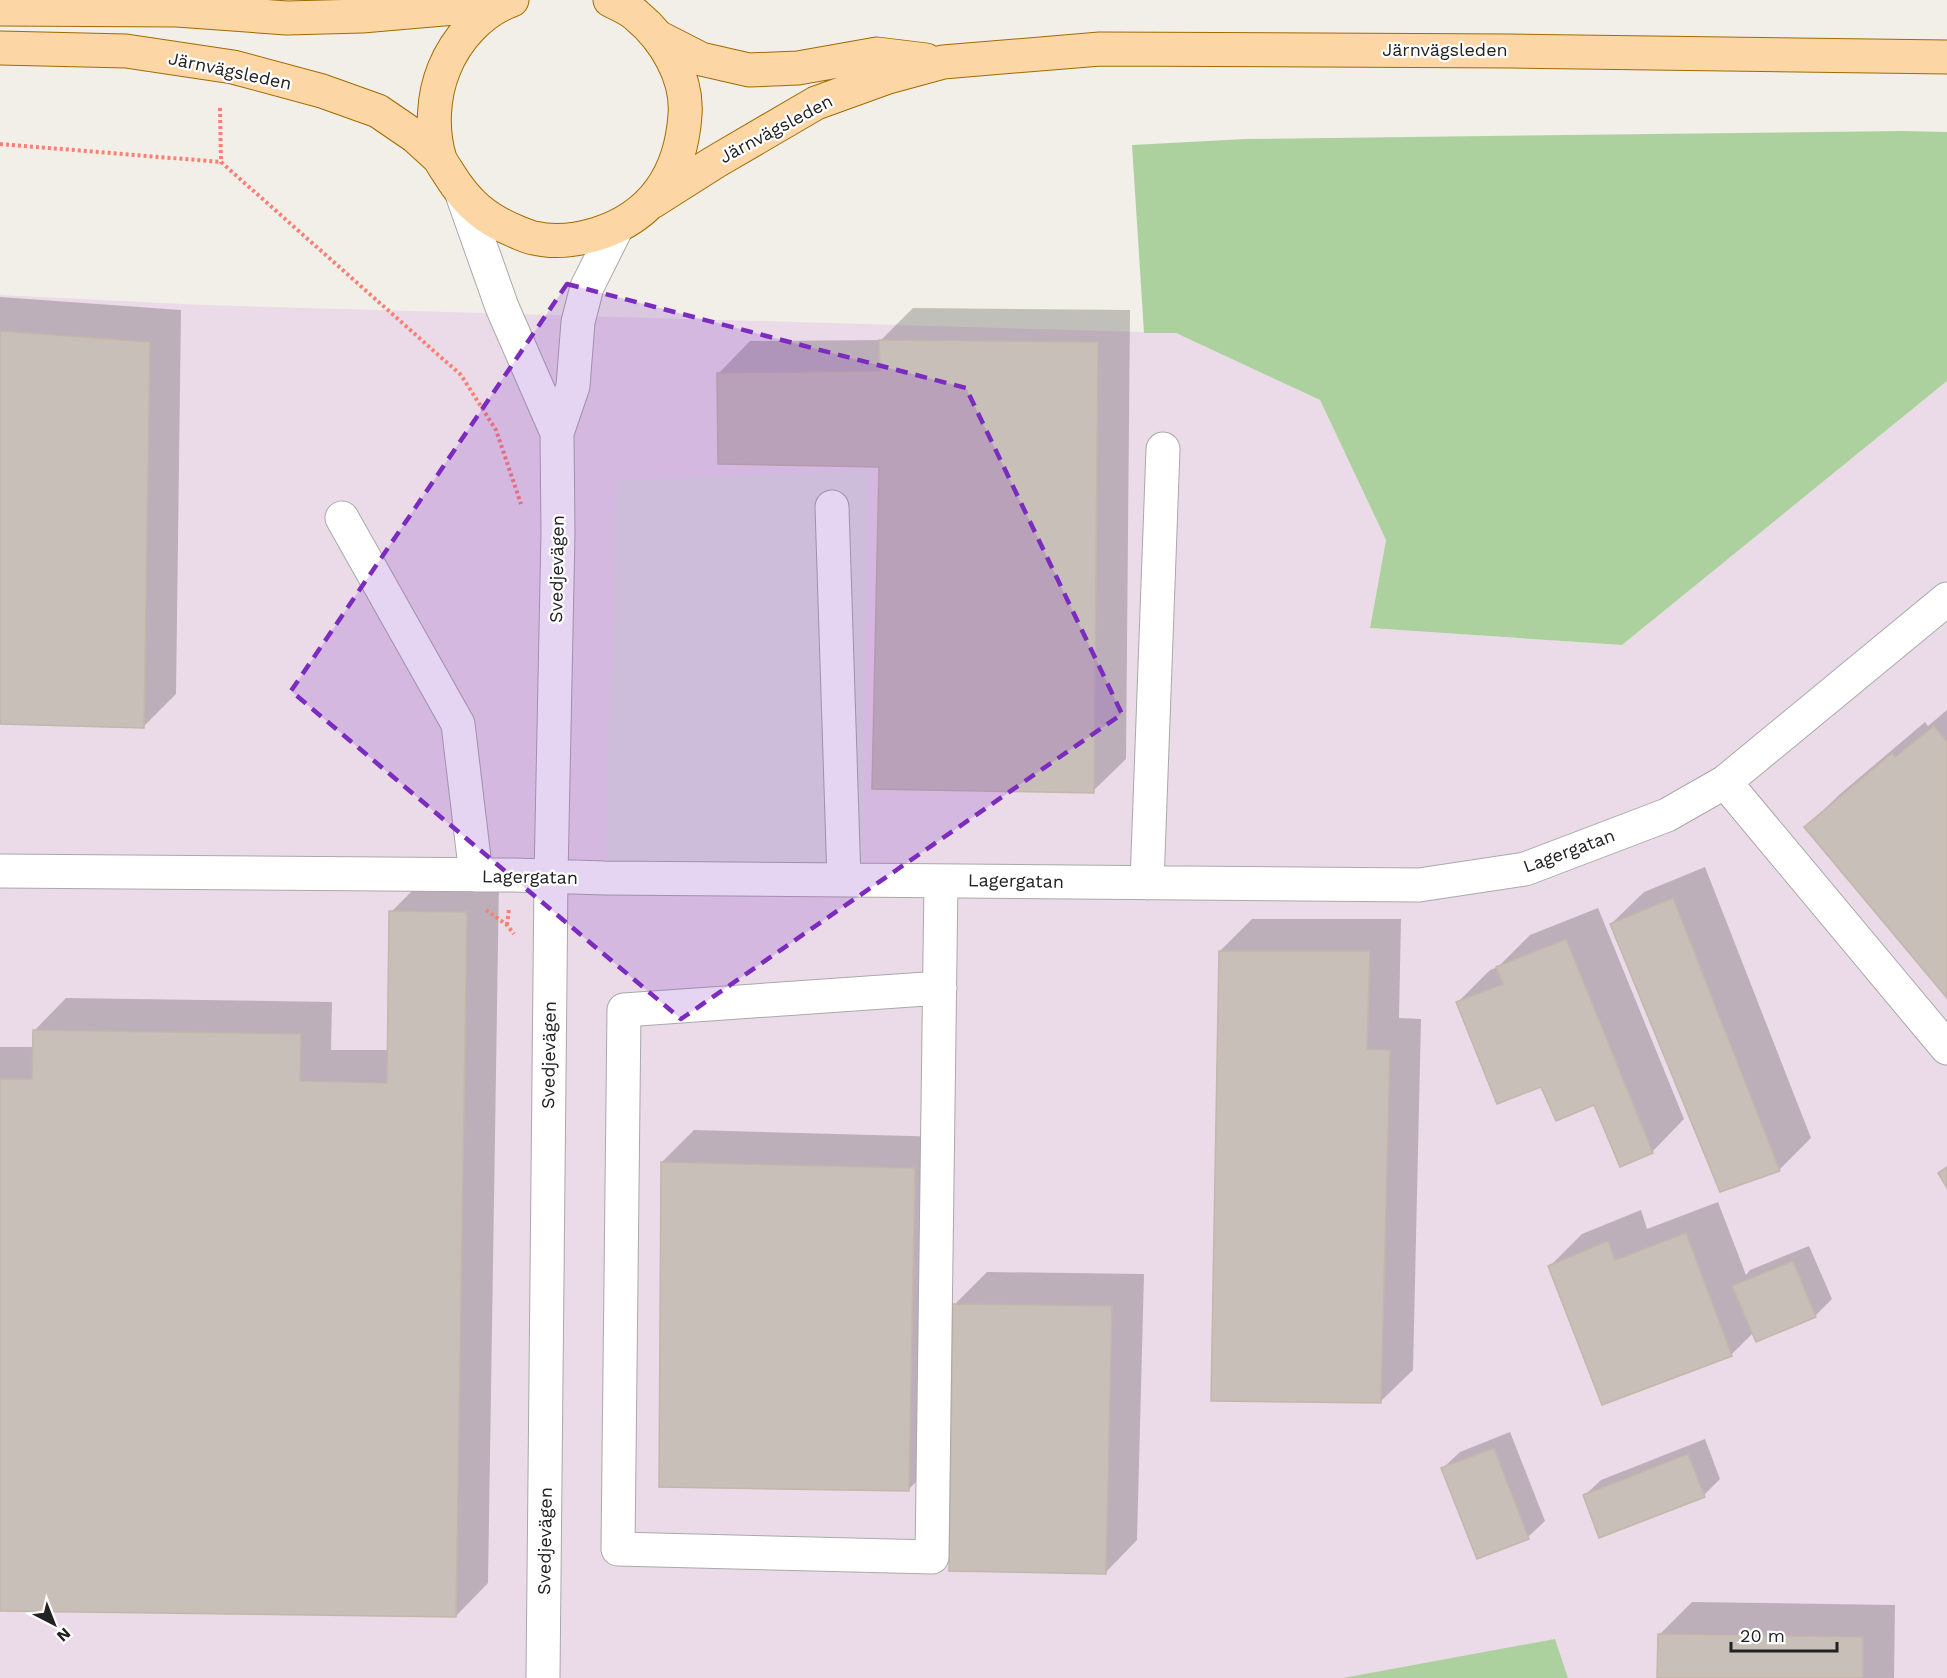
<svg xmlns="http://www.w3.org/2000/svg" width="1947" height="1678" font-family="'Work Sans',sans-serif">
<style>
.industrial{fill:#ebdbe8}
.forest{fill:#add19e}
.parking{fill:#e2e2e2}
.shadow{fill:#0003}
.building{fill:#c7bfb8;stroke:#c4b6ab;stroke-width:1.5}
.lines{fill:none;stroke-linecap:round;stroke-linejoin:round}
.minor-casing{stroke:#a9a9a9;stroke-width:35}
.major-casing{stroke:#a06b00;stroke-width:35}
.path{stroke:#fa8072;stroke-width:4;stroke-dasharray:3 3;stroke-linecap:butt}
.minor{stroke:#fff;stroke-width:33}
.major{stroke:#fcd6a4;stroke-width:33}
.marked{fill:#7b2cbf;fill-opacity:0.2;stroke:#7b2cbf;stroke-width:4.5;stroke-dasharray:12 8;stroke-linejoin:round}
.labels{text-anchor:middle;stroke-width:4.5;stroke-linejoin:round;paint-order:stroke}
.street-label{font-size:18px;fill:#222;stroke:#fff}
</style>
<rect width="100%" height="100%" fill="#f2efe9"/>
<path class="industrial" d="M0 295 204 305 1176 333 1320 400 1386 540 1370 628 1622 645 1947 381V1678H0Z"/>
<path class="forest" d="M1903 131 1947 132V381L1622 645 1370 628 1386 540 1320 400 1176 333H1144L1132 145 1245 139Z
M1555 1639 1568 1678H1343Z"/>
<path class="parking" d="M867 471 863 880 605 878 616 480Z"/>
<path class="shadow" d="M0 297 181 310 176 694 144 726 0 722Z
M913 308 1130 310 1126 759 1093 791 880 466 718 374 750 341 881 340Z
M1947 710V996L1806 827 1839 795 1925 722 1928 726Z
M1705 867 1811 1138 1779 1170 1611 924 1644 892Z
M423 880 499 881 488 1583 456 1616 0 1609V1047H34V1031L66 998 332 1002 331 1050H389L391 912Z
M1598 908 1684 1119 1652 1152 1595 1103 1542 1085 1458 1002 1490 970 1498 967 1530 935Z
M1252 919H1401L1399 1018 1421 1019 1413 1370 1380 1402 1220 951Z
M694 1130 947 1137 941 1457 909 1489 662 1162Z
M1718 1202 1746 1275 1750 1270 1809 1246 1832 1299 1815 1316 1753 1333 1731 1355 1550 1266 1582 1234 1641 1210 1647 1229Z
M987 1272 1144 1274 1137 1540 1105 1573 954 1305Z
M1510 1432 1545 1521 1528 1537 1478 1557 1443 1468 1460 1452Z
M1705 1439 1720 1479 1704 1495 1584 1496 1601 1480Z
M1692 1602 1895 1605 1894 1678H1659V1635Z"/>
<path class="building" d="M0 331 150 342 144 728 0 724Z
M879 340 1098 342 1094 793 872 789 879 467 718 464 717 373 880 371Z
M1934 726 1947 742V998L1804 827 1892 753 1895 757Z
M1673 898 1780 1171 1720 1192 1610 924Z
M389 911 467 912 456 1617 0 1611V1079H32L33 1030 301 1034 300 1081 387 1083Z
M1566 939 1653 1153 1620 1167 1594 1105 1556 1121 1541 1087 1497 1104 1456 1002 1503 984 1496 967Z
M1219 951H1370L1367 1049 1390 1050 1381 1403 1211 1401Z
M661 1162 915 1168 909 1491 659 1487Z
M1947 1167V1188L1938 1173Z
M1686 1233 1732 1356 1602 1405 1548 1266 1608 1241 1615 1260Z
M1793 1261 1816 1317 1756 1342 1732 1286Z
M953 1304 1112 1306 1106 1574 949 1571Z
M1494 1448 1529 1539 1477 1559 1441 1468Z
M1688 1454 1705 1497 1599 1538 1583 1495Z
M1658 1634 1863 1637V1678H1657Z"/>
<g class="lines">
<g class="minor-casing">
<path id="minor" d="M462 194 502 307 557 433
M832 507 844 880
M342 518 458 724 476 875
M1725 782 1947 1048
M0 871 514 875 605 878 1419 885 1525 869 1667 815 1725 782 1947 599
M1147 883 1163 449
M940 988 624 1010 618 1549 932 1557 941 881
M543 1678 551 877 558 532 557 433 573 386 578 322 587 287 617 227"/>
</g>
<g class="major-casing">
<path id="major" d="M512 0C481 11 456 39 444 69 433 96 431 130 440 159 442 164 446 169 449 174 467 203 485 219 517 232 522 234 528 237 534 238 554 243 577 240 597 234 654 216 681 173 685 115 688 78 665 39 637 16 630 9 619 5 610 0
M0 9 177 10 287 18 362 16 501 4
M660 38 701 59 749 70 798 68 877 54 926 60
M0 48 126 51 233 67 322 91 378 111 416 137 440 159
M652 202 715 162 816 103 888 77 943 62 1100 49 1511 51 1947 57"/>
</g>
<path class="path" d="M220 108 221 162 461 375 496 430 521 504
M0 144 221 162
M486 910 507 925 514 934
M507 925 509 909"/>
<use href="#minor" class="minor"/>
<use href="#major" class="major"/>
</g>
<path class="marked" d="M567 284 966 388 1122 714 681 1019 291 691Z"/>
<g class="labels">
<g class="street-label">
<text x="1445" y="56">Järnvägsleden</text>
<text transform="translate(230 71) rotate(12)" y="6">Järnvägsleden</text>
<text transform="translate(776 129) rotate(-28)" y="6">Järnvägsleden</text>
<text transform="translate(557 569) rotate(-89)" y="6">Svedjevägen</text>
<text transform="translate(1569 851) rotate(-20)" y="6">Lagergatan</text>
<text transform="translate(530 877) rotate(1)" y="6">Lagergatan</text>
<text transform="translate(1016 881) rotate(1)" y="6">Lagergatan</text>
<text transform="translate(549 1055) rotate(-89)" y="6">Svedjevägen</text>
<text transform="translate(545 1541) rotate(-89)" y="6">Svedjevägen</text>
</g>
</g>
<g transform="translate(54 1624) rotate(138)" stroke="#ffffff" stroke-width="4.5" paint-order="stroke">
<path d="M0-4.5L10 22L0 15L-10 22Z" fill="#222222"/>
<text y="-9" font-size="16" font-weight="bold" text-anchor="middle" fill="#222222">N</text>
</g>
<path d="M1731 1642v9h106v-9" fill="none" stroke="#222222" stroke-width="3"/>
<text x="1740" y="1642" font-size="18" fill="#222222" stroke="#ffffff" stroke-width="4.5" paint-order="stroke">20 m</text>
</svg>
